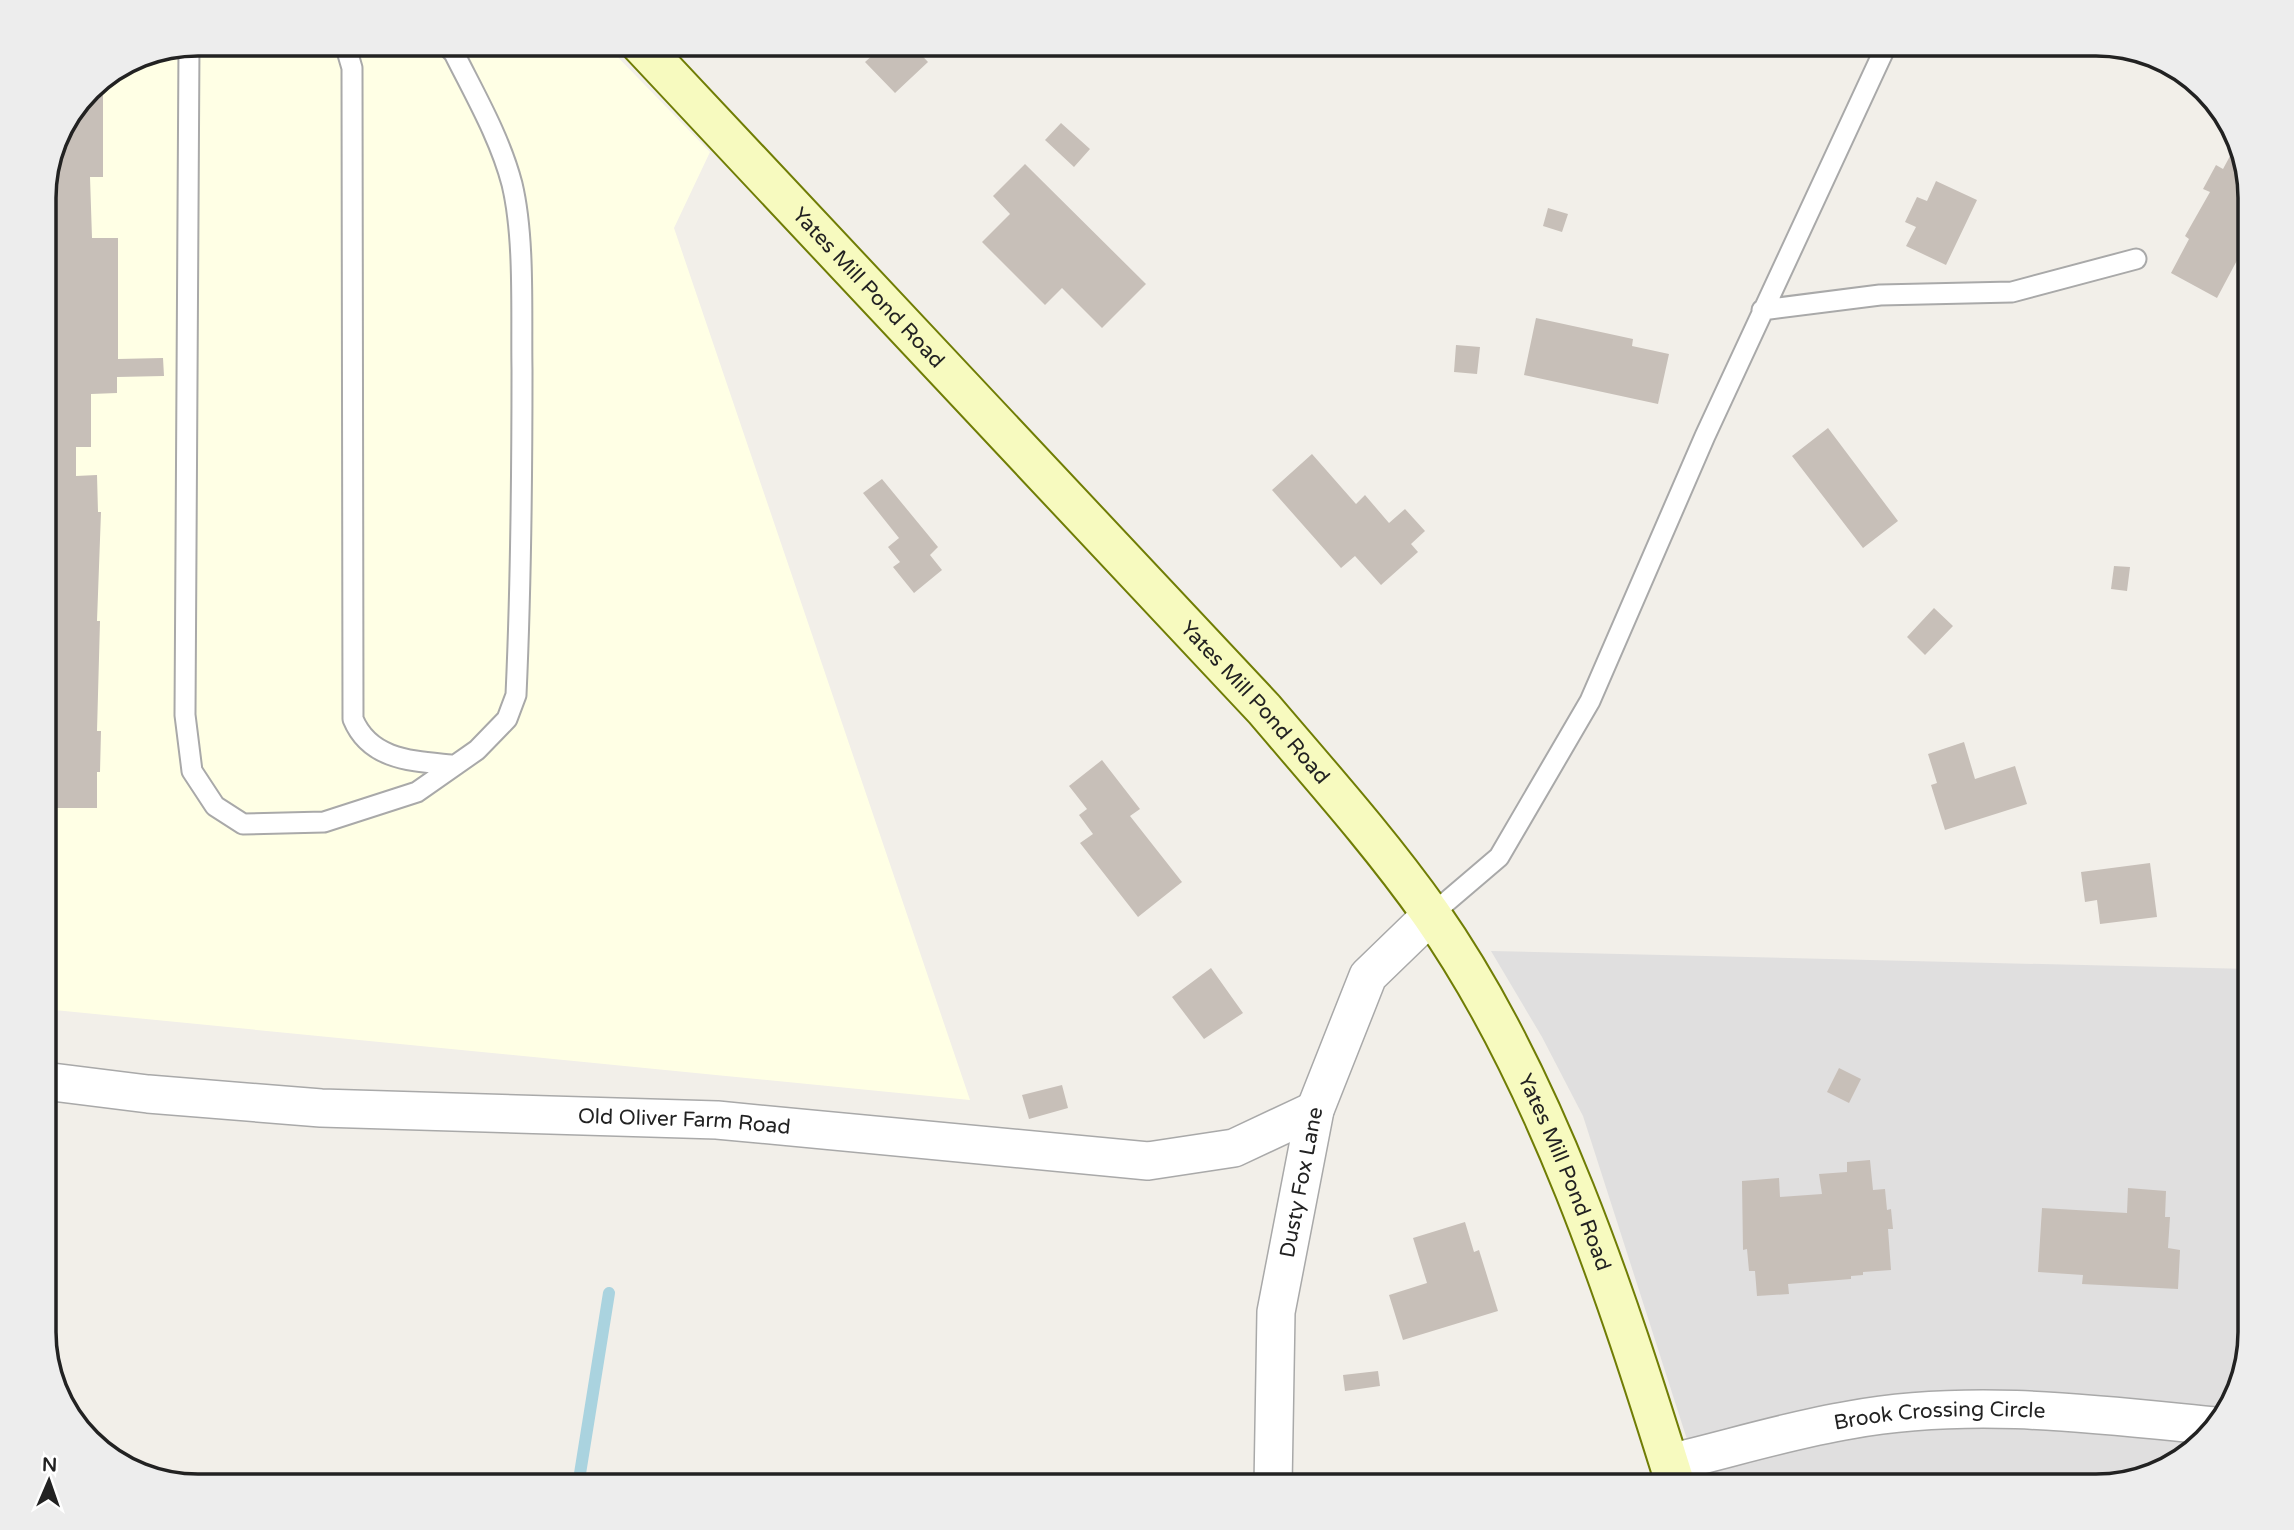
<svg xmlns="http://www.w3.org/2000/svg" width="2294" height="1530" font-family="'Varela Round',sans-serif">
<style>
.residential{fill:#e0dfdf}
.education{fill:#ffffe5}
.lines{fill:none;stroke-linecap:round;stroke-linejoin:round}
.stream{stroke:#aad3df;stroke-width:12}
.building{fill:#c7bfb8}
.lane-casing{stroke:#a9a9a9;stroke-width:23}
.street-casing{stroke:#a9a9a9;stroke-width:40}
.secondary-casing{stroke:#707d05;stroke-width:42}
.lane{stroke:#fff;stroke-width:19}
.street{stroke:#fff;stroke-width:37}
.secondary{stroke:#f7fabf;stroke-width:38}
.labels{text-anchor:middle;stroke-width:6;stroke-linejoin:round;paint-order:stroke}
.street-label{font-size:21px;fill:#222;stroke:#fff}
.rim{fill:none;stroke:#222;stroke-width:3.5}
</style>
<rect width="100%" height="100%" fill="#f2efe9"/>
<path class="residential" d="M1491 951 2250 969V1333L2224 1418 2165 1470 2097 1486H1702L1583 1116 1542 1037Z"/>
<path class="education" d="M198 44H605L710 152 674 228 970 1100 44 1009V188L56 138 89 89 139 55Z"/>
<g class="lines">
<path class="stream" d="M578 1486 609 1293"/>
</g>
<path class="building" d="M885 44H911L928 62 895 93 865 62Z
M2067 44H2093L2090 53Z
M103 79V177H90L92 238H118V359L163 358 164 376 117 377V393L91 394V447H76V476L97 475 98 512H101L97 621H100L97 731H101L100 772H97V808H44V188L56 138 89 89Z
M1061 123 1090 149 1074 167 1045 140Z
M2236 145 2250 197V236L2217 298 2171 273 2189 239 2185 236 2210 192 2203 189 2216 165 2223 169Z
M1025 164 1146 284 1102 328 1062 288 1045 305 982 242 1010 214 993 196Z
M1936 181 1977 200 1946 265 1906 246 1916 227 1905 222 1917 197 1927 201Z
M1548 208 1568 214 1562 232 1543 226Z
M1536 318 1633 339 1632 346 1669 354 1658 404 1524 375Z
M1456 345 1480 347 1477 374 1454 372Z
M1828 428 1898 521 1863 548 1792 456Z
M1312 454 1356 504 1365 495 1389 523 1405 509 1425 531 1411 544 1418 552 1381 585 1355 556 1341 568 1272 490Z
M882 479 938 547 930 555 942 570 914 593 893 567 900 562 888 547 899 538 863 493Z
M2114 566 2130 567 2127 591 2111 589Z
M1934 608 1953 626 1925 655 1907 637Z
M1964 742 1975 779 2015 766 2027 804 1945 830 1931 785 1937 783 1928 754Z
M1102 760 1140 809 1130 816 1182 882 1138 917 1080 843 1093 834 1079 815 1087 809 1069 786Z
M2150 863 2157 917 2100 924 2097 900 2085 902 2081 872Z
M1211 968 1243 1013 1204 1039 1172 997Z
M1839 1068 1861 1079 1849 1103 1827 1092Z
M1062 1085 1068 1108 1029 1119 1022 1095Z
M1870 1160 1873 1190 1885 1189 1887 1210 1891 1209 1893 1229H1888L1891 1270 1863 1272V1275L1851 1276V1279L1788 1284 1789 1294 1757 1296 1755 1271H1749L1747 1249 1743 1250 1742 1181 1779 1178 1780 1197 1822 1194 1819 1174 1847 1172V1162Z
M2128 1188 2166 1191 2165 1217H2170L2168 1248 2180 1250 2178 1289 2082 1284 2083 1275 2038 1272 2042 1208 2127 1213Z
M1465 1222 1474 1252 1479 1250 1498 1311 1403 1340 1389 1295 1427 1283 1413 1238Z
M1378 1371 1380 1386 1345 1391 1343 1375Z"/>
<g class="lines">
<g class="lane-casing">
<path id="lane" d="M345 44 352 68 353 719C370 760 412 761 451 765
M189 46 185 715 192 771 215 806 243 824 324 822 417 792 477 750 507 719 516 695C521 586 522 478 522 370 521 314 525 238 512 184 500 138 475 95 454 53L445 44
M1762 310 1880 295 2012 292 2136 259
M1431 915 1499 857 1590 701 1705 436 1887 44"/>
</g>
<g class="street-casing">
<g id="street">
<path id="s1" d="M44 1081 148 1094 321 1108 717 1120 1148 1161 1234 1148 1315 1110"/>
<path id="s2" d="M1669 1463C1729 1449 1789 1430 1850 1420 1971 1398 2094 1414 2215 1426"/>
<path id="s3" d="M1273 1486 1276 1312 1315 1110 1368 976 1431 915"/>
</g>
</g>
<g class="secondary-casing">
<g id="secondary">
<path id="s4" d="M640 44 1264 709C1321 776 1380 842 1431 914 1546 1078 1617 1296 1676 1486"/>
</g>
</g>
<use href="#lane" class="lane"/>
<use href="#street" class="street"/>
<use href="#secondary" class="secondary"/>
</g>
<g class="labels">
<g class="street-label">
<text dy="7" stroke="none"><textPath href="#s4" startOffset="334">Yates Mill Pond Road</textPath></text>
<text dy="7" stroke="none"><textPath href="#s4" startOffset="901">Yates Mill Pond Road</textPath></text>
<text dy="7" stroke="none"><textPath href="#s1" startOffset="642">Old Oliver Farm Road</textPath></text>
<text dy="7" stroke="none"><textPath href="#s4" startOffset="1468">Yates Mill Pond Road</textPath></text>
<text dy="7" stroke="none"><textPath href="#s3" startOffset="306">Dusty Fox Lane</textPath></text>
<text dy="7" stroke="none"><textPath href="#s2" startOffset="276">Brook Crossing Circle</textPath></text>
</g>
</g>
<path d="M0 0H2294V1530H0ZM198 56H2096A142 142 0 0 1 2238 198V1332A142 142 0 0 1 2096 1474H198A142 142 0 0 1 56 1332V198A142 142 0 0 1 198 56Z" fill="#ededed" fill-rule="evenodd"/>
<path class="rim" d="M198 56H2096A142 142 0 0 1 2238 198V1332A142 142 0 0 1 2096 1474H198A142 142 0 0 1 56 1332V198A142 142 0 0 1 198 56Z"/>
<g transform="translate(49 1481) rotate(2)" stroke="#ffffff" stroke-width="5" paint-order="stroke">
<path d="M0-5L12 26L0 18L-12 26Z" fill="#222222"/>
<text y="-10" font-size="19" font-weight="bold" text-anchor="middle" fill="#222222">N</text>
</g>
</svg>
